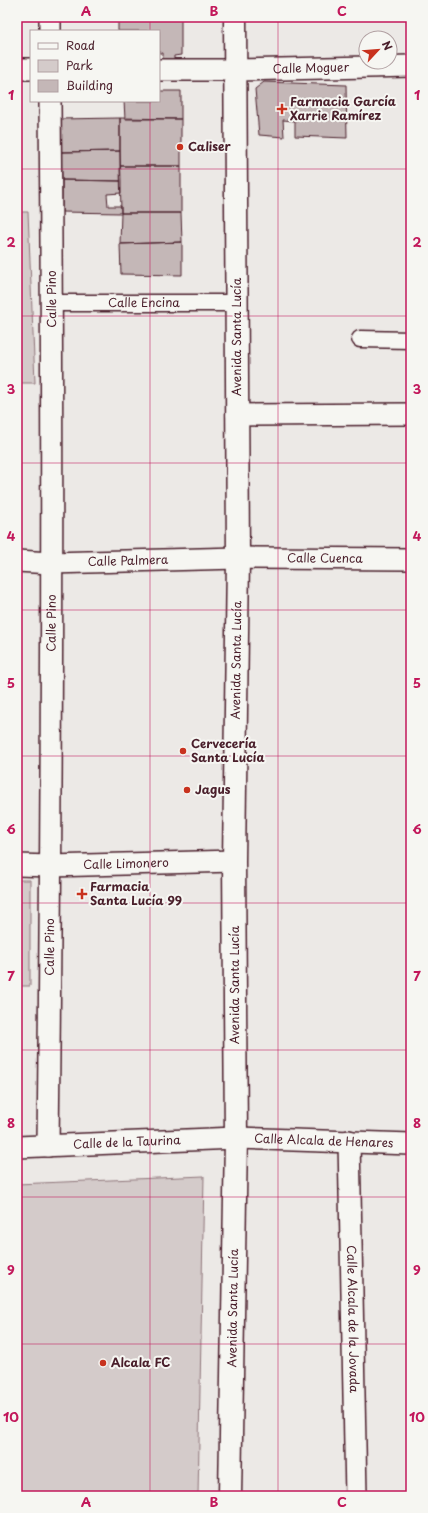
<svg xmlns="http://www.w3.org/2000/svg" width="428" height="1513" font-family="'Playpen Sans',sans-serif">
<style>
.green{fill:#d4cbca;stroke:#8f757a}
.building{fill:#c4b7b7;stroke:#4a1f2b}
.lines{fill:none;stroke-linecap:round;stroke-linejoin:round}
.pedestrian-casing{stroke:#4a1f2b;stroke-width:19}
.minor-casing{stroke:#4a1f2b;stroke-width:24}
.tertiary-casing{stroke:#4a1f2b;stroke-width:25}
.pedestrian{stroke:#f6f6f2;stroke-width:16}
.minor{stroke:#f6f6f2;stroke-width:21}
.tertiary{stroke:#f6f6f2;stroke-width:22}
.grid{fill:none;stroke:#c2185b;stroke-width:1;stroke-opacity:0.55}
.poi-dot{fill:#c8321e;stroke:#f6f6f2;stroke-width:1.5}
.labels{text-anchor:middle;stroke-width:4;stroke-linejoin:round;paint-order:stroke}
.street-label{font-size:12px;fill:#4a1f2b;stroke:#f6f6f2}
.poi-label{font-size:12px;font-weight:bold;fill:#4a1f2b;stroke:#f6f6f2;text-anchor:start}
.neatline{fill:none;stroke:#c2185b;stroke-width:1.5}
.grid-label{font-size:13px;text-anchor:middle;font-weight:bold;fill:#c2185b}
</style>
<rect width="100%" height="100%" fill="#ece9e6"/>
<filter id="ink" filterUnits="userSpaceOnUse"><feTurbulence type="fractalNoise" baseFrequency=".025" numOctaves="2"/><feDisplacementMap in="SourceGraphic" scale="8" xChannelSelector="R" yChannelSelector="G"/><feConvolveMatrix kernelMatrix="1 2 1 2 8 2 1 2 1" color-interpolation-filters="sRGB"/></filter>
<g filter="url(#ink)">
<path class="green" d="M17 212H28L35 383H17Z
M17 880H30V986H17Z
M204 1176 198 1496H17V1184Z"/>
<path class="building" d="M118 17H181V55L174 56V60H163V53H159V31H118Z
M264 82 346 85 347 138 295 136V121L283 120 284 137 259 135 255 89Z
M159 91H181V119H125L124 101H159Z
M120 118 181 119V166H120Z
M120 118V151L61 152 59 119Z
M120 151 121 181 62 180 61 152Z
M120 166H181V213H121Z
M62 180 121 181V193L107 194 108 206H121V213L62 212Z
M121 213H181L182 242 120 244Z
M182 242V275L121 274 120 244Z"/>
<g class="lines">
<g class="pedestrian-casing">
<g id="pedestrian">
<path id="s1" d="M52 303H236"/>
<path d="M360 339 411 340"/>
</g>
</g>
<g class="minor-casing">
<g id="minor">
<path d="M50 31V17"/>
<path d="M17 69H31"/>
<path id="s2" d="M159 70H235L411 66"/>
<path d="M237 415 411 414"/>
<path id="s3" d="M17 561 51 563 238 558 411 559"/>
<path id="s4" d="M17 865 51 866 234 861"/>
<path id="s5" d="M349 1141 356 1496"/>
<path id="s6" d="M48 1146C52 797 53 449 50 101"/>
<path id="s7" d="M17 1147 236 1138 411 1144"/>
</g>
</g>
<g class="tertiary-casing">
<g id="tertiary">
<path id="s8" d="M230 1496 236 1138 234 861 238 558 235 17"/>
</g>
</g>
<use href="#pedestrian" class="pedestrian"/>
<use href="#minor" class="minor"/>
<use href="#tertiary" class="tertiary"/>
</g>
</g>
<path class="grid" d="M150 17V31M278 17V1496M150 101V1496M17 169H411M17 316H411M17 463H411M17 610H411M17 756H411M17 903H411M17 1050H411M17 1197H411M17 1344H411"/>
<g class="poi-dot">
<path d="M280 103h4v4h4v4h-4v4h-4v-4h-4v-4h4z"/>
<circle cx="180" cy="147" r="4"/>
<circle cx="183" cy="751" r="4"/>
<circle cx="187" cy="790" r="4"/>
<path d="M80 888h4v4h4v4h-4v4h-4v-4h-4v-4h4z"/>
<circle cx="103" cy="1363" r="4"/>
</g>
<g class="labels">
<g class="street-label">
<text dy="4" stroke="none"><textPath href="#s2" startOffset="152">Calle Moguer</textPath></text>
<text transform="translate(52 299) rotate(-90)" y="4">Calle Pino</text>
<text dy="4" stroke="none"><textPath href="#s1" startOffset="92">Calle Encina</textPath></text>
<text transform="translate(237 337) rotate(-90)" y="4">Avenida Santa Lucía</text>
<text dy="4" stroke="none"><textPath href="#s3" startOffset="308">Calle Cuenca</textPath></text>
<text dy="4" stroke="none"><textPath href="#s3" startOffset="111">Calle Palmera</textPath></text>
<text dy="4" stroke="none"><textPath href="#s6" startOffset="523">Calle Pino</textPath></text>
<text dy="4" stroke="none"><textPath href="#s8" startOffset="836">Avenida Santa Lucía</textPath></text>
<text dy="4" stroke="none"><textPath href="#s4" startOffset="109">Calle Limonero</textPath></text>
<text dy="4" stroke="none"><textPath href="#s6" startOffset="199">Calle Pino</textPath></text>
<text transform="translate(235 985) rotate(-90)" y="4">Avenida Santa Lucía</text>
<text dy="4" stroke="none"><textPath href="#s7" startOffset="307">Calle Alcala de Henares</textPath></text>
<text dy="4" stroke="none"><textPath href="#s7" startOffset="110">Calle de la Taurina</textPath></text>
<text dy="4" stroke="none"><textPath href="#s8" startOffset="188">Avenida Santa Lucía</textPath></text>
<text dy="4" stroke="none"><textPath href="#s5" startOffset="178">Calle Alcala de la Jovada</textPath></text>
</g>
<g class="poi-label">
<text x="290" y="106">Farmacia García<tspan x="290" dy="14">Xarrie Ramírez</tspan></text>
<text x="188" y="151">Caliser</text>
<text x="191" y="748">Cervecería<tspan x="191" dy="14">Santa Lucía</tspan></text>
<text x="195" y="794">Jagus</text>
<text x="90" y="891">Farmacia<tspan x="90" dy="14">Santa Lucía 99</tspan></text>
<text x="111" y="1367">Alcala FC</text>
</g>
</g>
<rect width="428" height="1513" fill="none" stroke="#f6f6f2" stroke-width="44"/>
<rect x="30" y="30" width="130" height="72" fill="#f6f6f2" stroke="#b1a0a2"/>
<rect x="38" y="43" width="20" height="6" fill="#f6f6f2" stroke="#b1a0a2"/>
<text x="66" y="50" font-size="12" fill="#4a1f2b">Road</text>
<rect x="38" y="60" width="20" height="12" fill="#d4cbca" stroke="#b1a0a2"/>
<text x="66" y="70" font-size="12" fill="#4a1f2b">Park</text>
<rect x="38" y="80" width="20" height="12" fill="#c4b7b7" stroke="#b1a0a2"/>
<text x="66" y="90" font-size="12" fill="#4a1f2b">Building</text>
<g transform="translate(378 50) rotate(64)"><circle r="19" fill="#f6f6f2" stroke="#b1a0a2"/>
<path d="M0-3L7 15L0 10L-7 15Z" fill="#c8321e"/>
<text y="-6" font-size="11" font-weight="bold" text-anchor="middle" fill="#4a1f2b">N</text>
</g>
<rect x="22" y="22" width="384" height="1469" class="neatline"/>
<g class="grid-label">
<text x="86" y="16">A</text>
<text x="214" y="16">B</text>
<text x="342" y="16">C</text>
<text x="11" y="100">1</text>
<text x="417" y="100">1</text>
<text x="11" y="247">2</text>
<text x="417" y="247">2</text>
<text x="11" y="394">3</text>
<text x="417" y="394">3</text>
<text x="11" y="541">4</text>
<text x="417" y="541">4</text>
<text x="11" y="688">5</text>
<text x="417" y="688">5</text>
<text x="11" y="834">6</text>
<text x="417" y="834">6</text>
<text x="11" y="981">7</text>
<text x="417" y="981">7</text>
<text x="11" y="1128">8</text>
<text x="417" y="1128">8</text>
<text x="11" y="1275">9</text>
<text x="417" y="1275">9</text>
<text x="11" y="1422">10</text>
<text x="417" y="1422">10</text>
<text x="86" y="1507">A</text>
<text x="214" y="1507">B</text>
<text x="342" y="1507">C</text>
</g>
</svg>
